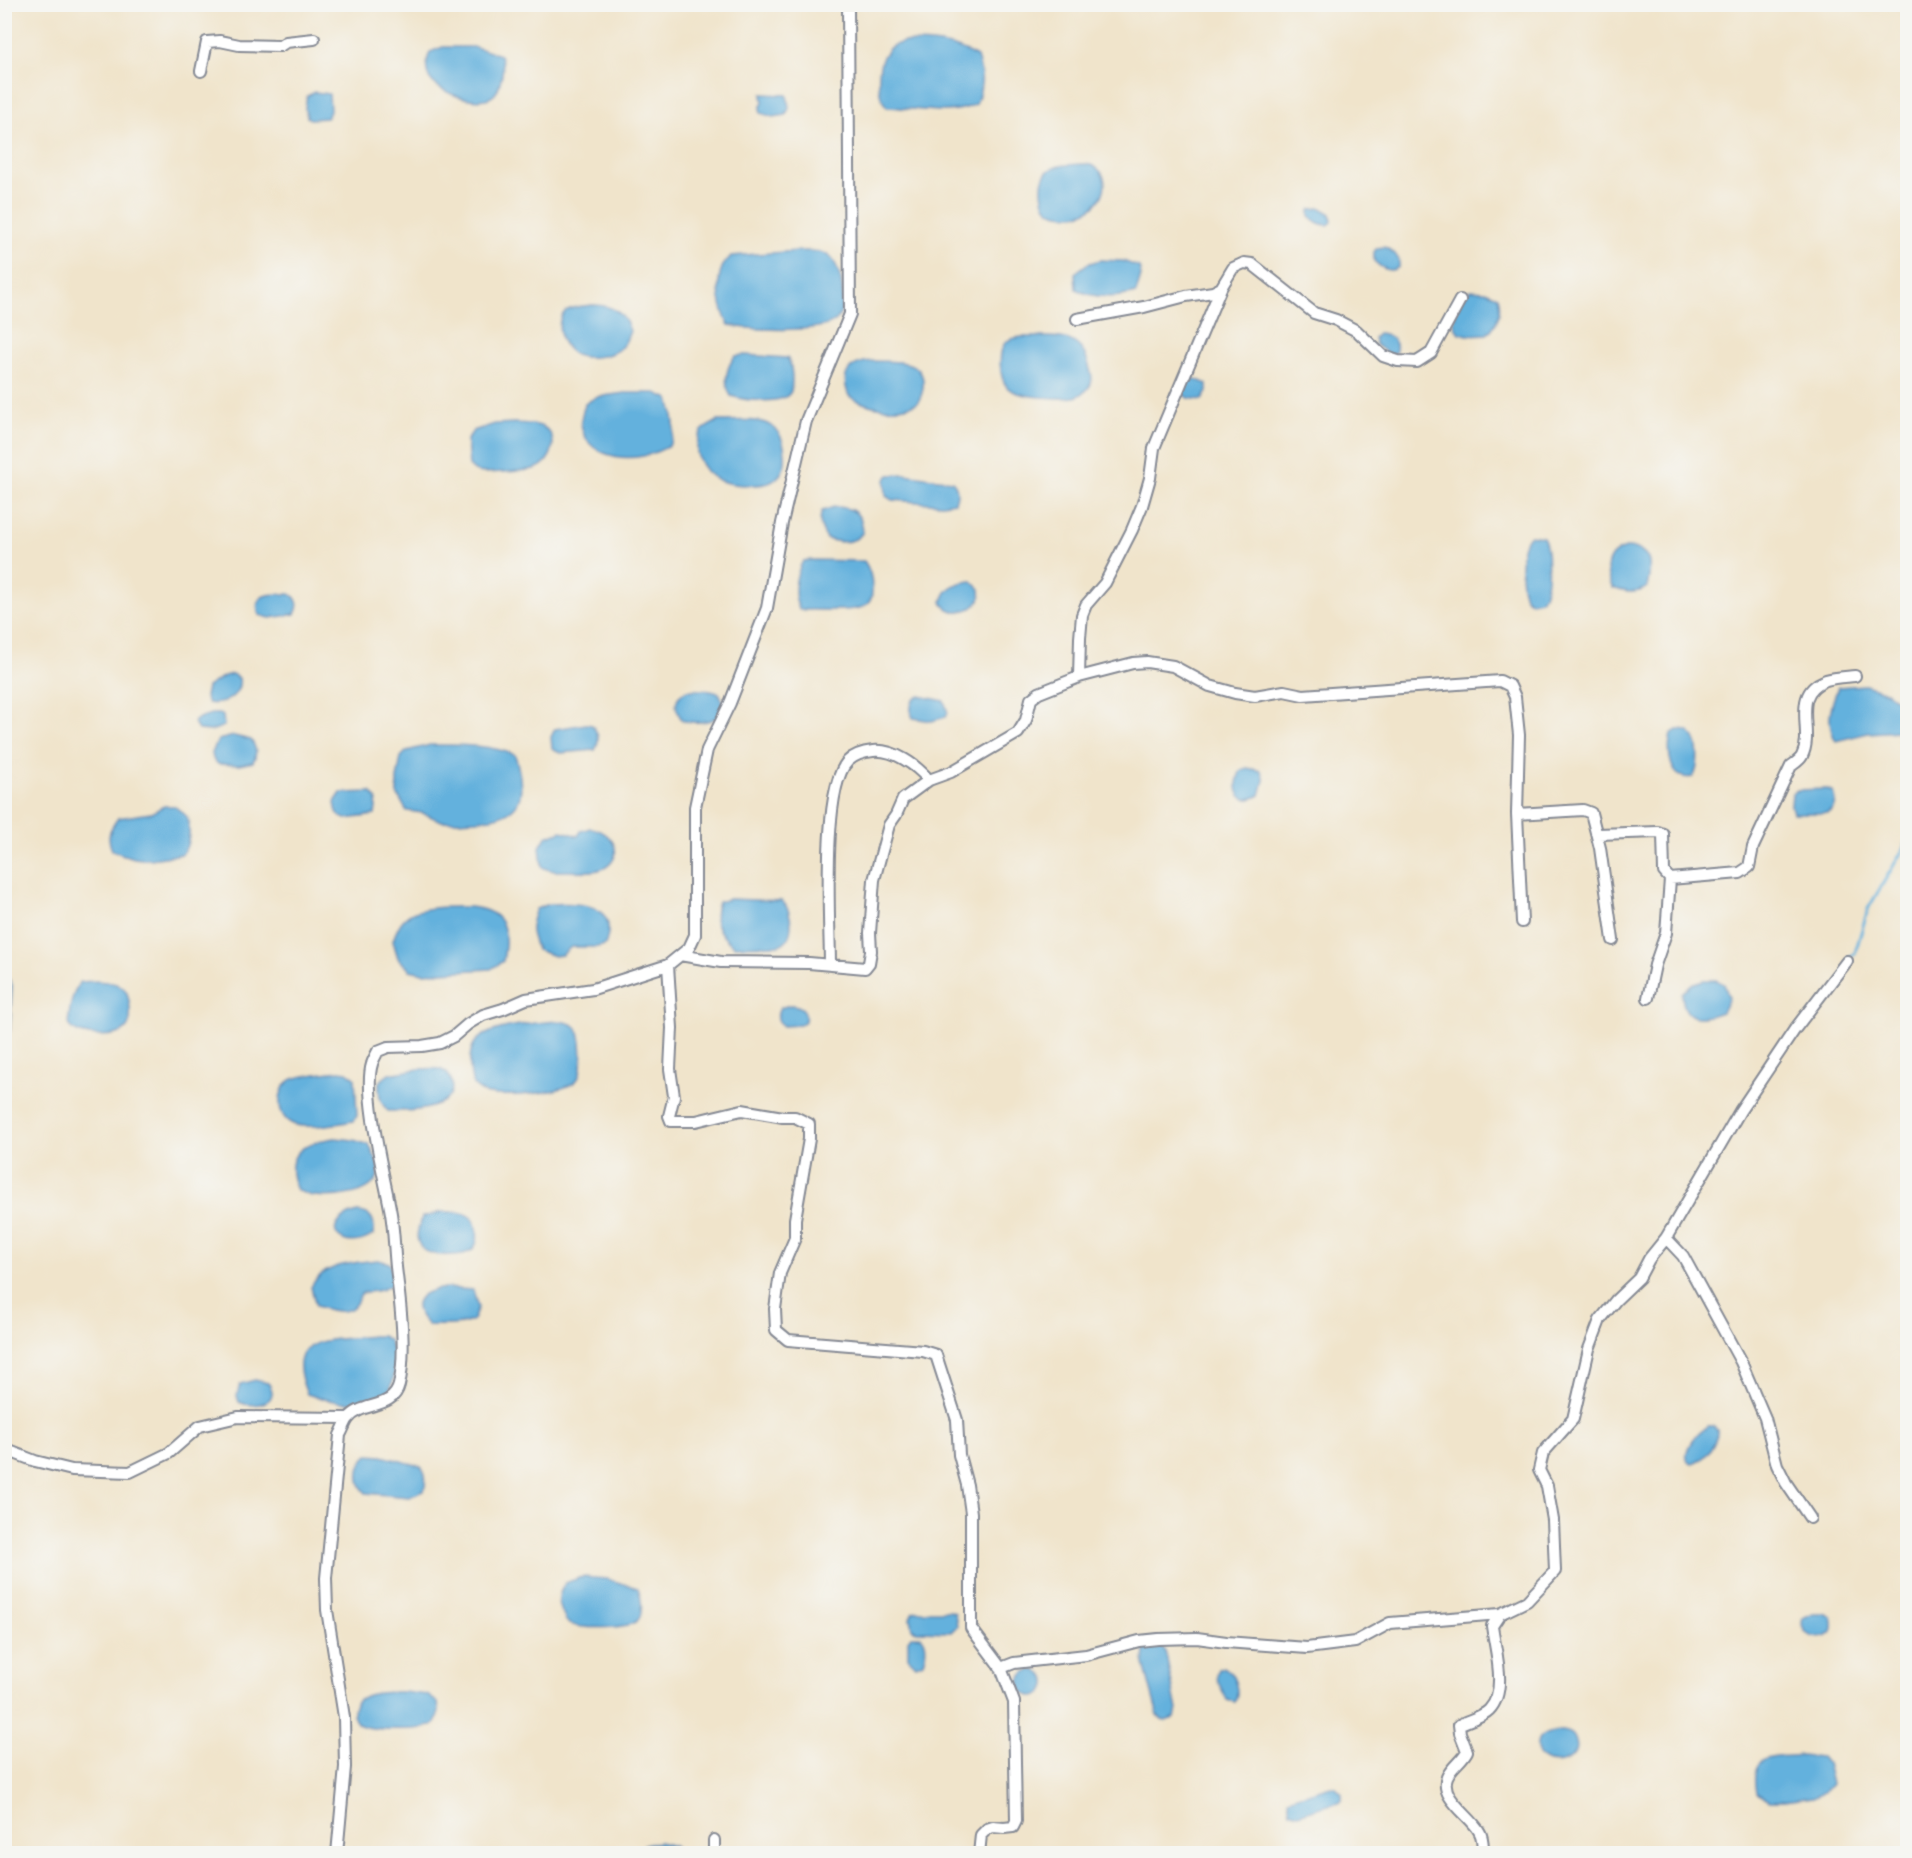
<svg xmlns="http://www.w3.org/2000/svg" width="1912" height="1858" font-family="Sriracha,sans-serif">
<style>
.water{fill:#64b1dd;stroke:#40709e;stroke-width:1.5}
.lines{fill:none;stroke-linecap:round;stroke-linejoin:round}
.stream{stroke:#64b1dd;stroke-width:3}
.minor-casing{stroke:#868a94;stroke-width:14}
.minor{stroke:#fff;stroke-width:10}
</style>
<rect width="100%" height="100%" fill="#f6f6f2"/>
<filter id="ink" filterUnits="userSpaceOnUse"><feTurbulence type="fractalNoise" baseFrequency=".0167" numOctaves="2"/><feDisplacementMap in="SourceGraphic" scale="12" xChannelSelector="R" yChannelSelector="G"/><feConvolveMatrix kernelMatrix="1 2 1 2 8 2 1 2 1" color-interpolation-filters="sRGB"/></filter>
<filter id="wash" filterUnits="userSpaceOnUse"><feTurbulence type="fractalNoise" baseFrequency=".008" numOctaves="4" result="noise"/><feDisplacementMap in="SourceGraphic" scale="24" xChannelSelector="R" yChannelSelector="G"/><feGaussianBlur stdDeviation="1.35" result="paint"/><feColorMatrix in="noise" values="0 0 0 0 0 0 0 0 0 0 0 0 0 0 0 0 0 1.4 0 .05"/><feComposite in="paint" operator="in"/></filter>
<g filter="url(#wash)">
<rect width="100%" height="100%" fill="#f0e4cb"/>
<path class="water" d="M904 42C931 42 953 43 977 57 983 76 983 85 976 104 951 117 915 108 887 107 876 96 876 63 887 51 891 45 897 44 904 42Z
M443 47H475L500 55C504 65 503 72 500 82 499 87 497 92 494 95 480 108 434 92 428 75 425 67 427 60 430 52Z
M315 92 329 94 330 111 327 118 310 119 307 117 305 108 307 96Z
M762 94 787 95 789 108 786 115 773 117 761 113 760 108 763 103Z
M1086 164C1122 170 1103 223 1059 214 1046 212 1043 203 1042 191 1040 162 1065 165 1086 164Z
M1321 208 1331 214 1332 222 1328 225C1320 225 1312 221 1309 213L1311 209Z
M1384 247C1393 251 1400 256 1399 267 1390 274 1381 268 1374 261V252L1377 248Z
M798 251C809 251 821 250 830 257 842 267 849 311 835 321 821 333 749 330 729 325 721 312 715 283 722 268 723 264 728 260 731 256Z
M1100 260 1123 261 1139 267 1141 276 1136 293C1118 298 1093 299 1076 289L1075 273 1087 264Z
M1470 290 1485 291 1498 296C1502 310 1498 324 1487 334L1468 335 1459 333C1457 330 1454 327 1454 323 1453 314 1463 297 1470 290Z
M593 305C612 305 624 312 630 331 628 335 627 340 624 344 616 357 585 361 572 353 560 345 554 321 566 311 573 306 585 306 593 305Z
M1379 333C1390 334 1400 342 1395 353L1391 355 1376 345 1374 338Z
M1022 337C1052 338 1080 330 1089 366 1091 373 1094 381 1089 387 1086 392 1079 396 1074 397 1060 399 1017 398 1007 387 999 377 998 353 1005 343 1009 338 1017 338 1022 337Z
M745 355 787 358C792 364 791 369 792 376 792 381 792 387 791 391 785 406 743 400 731 396 723 383 726 368 735 356Z
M874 361C891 362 920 358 923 380 924 389 922 396 917 403 896 413 868 408 849 396 839 372 851 362 874 361Z
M1193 378 1207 384V392L1202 400 1188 398 1182 394 1188 379Z
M625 393H656L669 399C674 416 677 430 669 446 661 450 652 455 643 456 617 461 583 453 581 422 581 416 584 409 585 404L596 397Z
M718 421C749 421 782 413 785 454 786 466 783 474 773 481 766 485 758 485 750 485 726 485 707 481 698 457 696 450 697 438 702 431 705 427 713 424 718 421Z
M515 423C524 424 535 423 543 427 560 436 553 462 537 468 530 471 484 474 477 472 475 472 470 467 469 466L467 440 473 431 495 424Z
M905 474 952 481C958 486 958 495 955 502L942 504 892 500 886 496 885 480 889 475Z
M834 507C853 507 862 513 863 532 855 544 840 543 827 539 821 530 818 522 822 511Z
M1530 535 1543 537C1550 548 1548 583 1544 595L1540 600 1531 602 1525 597C1520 583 1518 545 1530 535Z
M1626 548C1652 548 1652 565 1647 587 1637 595 1625 592 1613 588 1603 571 1605 554 1626 548Z
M811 560 864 561C870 569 872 578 872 588 872 595 872 601 866 605 857 613 818 609 805 610L799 609C792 594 795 575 803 561Z
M972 581 980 589C980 591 981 597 980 599 975 612 948 617 942 602 945 587 958 582 972 581Z
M290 594C298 598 300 606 295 614L270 618 259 615C251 591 274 594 290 594Z
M232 674 239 678C242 695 224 706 208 703L205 697 207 687 224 676Z
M1865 685 1886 692 1900 702 1907 700V722L1899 731 1868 733 1836 741C1825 723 1831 705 1838 687Z
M687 690H706L719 693C725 702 722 709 717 718 706 722 693 724 682 720 674 707 673 698 687 690Z
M920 696 944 701 948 713 945 717 932 721 913 718C909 710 910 699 920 696Z
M211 714H220L223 716 224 726 211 731 198 730 194 722 199 718Z
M586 724 592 725C598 733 601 741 595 750L560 753 552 749 551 737 555 729Z
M1677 730C1682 730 1688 730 1691 734 1700 741 1699 769 1693 777 1669 782 1667 752 1671 734Z
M234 736 251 740C256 747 258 754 253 762L239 765 218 764 213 759 212 753 218 740Z
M430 745C457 745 490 744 515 755 528 799 522 817 475 820 464 820 453 822 442 821 436 820 431 816 425 814 420 812 413 812 407 811L397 794V779L401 757 407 751Z
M1247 768 1261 771 1264 780 1260 795C1238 807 1232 788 1241 770Z
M1827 789 1833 792C1836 801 1836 809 1827 813H1793L1791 806 1792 793 1797 790Z
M371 792 377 799 375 815 346 819C337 817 336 810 335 802L341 793Z
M164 806H174C178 809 183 812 186 816 192 825 189 847 182 854 152 859 141 864 112 850 106 837 110 829 118 818L151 813Z
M590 828C611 830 626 854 606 867 596 873 581 871 569 871 560 871 551 872 542 867L540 847 546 837 562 831 578 836 581 831Z
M729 899 782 901C793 911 796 941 778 945L734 946C718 934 711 920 718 902Z
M549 904C579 902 620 903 605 945L597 947H571L562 955 554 956 537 950C529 932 529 927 536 909Z
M469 907C505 910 509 929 503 961L491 969 423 973 410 970 398 958 393 941C395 934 398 925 404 919 417 905 451 907 469 907Z
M5 973 12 985 10 1030 5 1042Z
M1704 980H1716L1724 984 1729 998 1722 1012C1700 1020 1683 1022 1682 993L1692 984Z
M80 982C93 981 121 979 127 993 130 1002 133 1022 126 1029 118 1039 77 1038 70 1026 67 1020 70 1014 70 1008 72 999 74 989 80 982Z
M790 1005C801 1005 807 1010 805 1021L800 1025 783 1026C777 1021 776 1015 780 1008Z
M558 1021C564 1022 571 1022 576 1027 583 1036 584 1073 576 1081 562 1094 502 1098 485 1093 480 1091 477 1088 473 1085 470 1073 467 1056 474 1044 486 1025 538 1023 558 1021Z
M419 1069C426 1069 436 1067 442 1070 455 1076 455 1094 444 1101 427 1112 407 1111 388 1111 379 1102 379 1094 379 1082L389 1074Z
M339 1071 347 1072 355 1078 357 1116 353 1121C339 1124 306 1129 293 1124 275 1117 276 1087 293 1079 307 1074 324 1073 339 1071Z
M335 1138 354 1140 369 1145C373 1153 379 1163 379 1171 377 1196 333 1198 314 1196 308 1196 302 1192 297 1190 281 1155 303 1142 335 1138Z
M357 1212C372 1212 376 1221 373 1235 344 1255 314 1226 357 1212Z
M442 1212C456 1212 473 1210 476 1227 478 1234 478 1243 473 1249 468 1254 458 1255 451 1255 422 1257 409 1244 423 1217Z
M378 1260 389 1263C393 1271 393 1277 391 1285L381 1290 362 1293C358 1297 358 1302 354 1306 345 1316 326 1309 316 1306L311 1287C323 1263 354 1263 378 1260Z
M446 1288 473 1290 478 1308 473 1320C460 1327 442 1325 428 1325 405 1302 421 1291 446 1288Z
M372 1336H382L389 1340C395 1355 397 1374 390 1389 367 1409 333 1403 307 1394 281 1334 330 1341 372 1336Z
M255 1380 268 1383C283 1403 253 1409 239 1402L237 1396 240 1384Z
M1708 1426H1713L1717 1430C1718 1443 1704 1461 1692 1464L1688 1462C1682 1450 1697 1432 1708 1426Z
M368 1455 382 1456 420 1466C427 1472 426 1483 424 1491L409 1497 366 1493C355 1482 357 1464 368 1455Z
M582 1577 607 1579 638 1588C641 1596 644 1612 638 1620 631 1629 577 1630 568 1623 563 1618 558 1603 559 1597 560 1592 563 1587 565 1583Z
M918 1611H950L955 1613 957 1626 951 1632 917 1631 912 1629 910 1618 913 1612Z
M1813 1613H1824L1832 1617C1833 1621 1834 1627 1832 1632 1824 1643 1797 1638 1803 1618Z
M911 1636H921C928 1642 926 1655 923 1662L916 1665 908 1657V1640Z
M1157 1643 1164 1649 1166 1655 1177 1710 1175 1718 1164 1721 1158 1716 1144 1664 1145 1649 1150 1644Z
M1224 1667C1235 1674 1240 1691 1235 1702L1227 1700C1223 1690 1213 1679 1219 1669Z
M1020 1683a13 13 0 1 1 26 0a13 13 0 1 1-26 0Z
M404 1692 427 1695 438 1703 439 1712 435 1724C431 1725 426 1728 422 1728 410 1730 370 1730 360 1725 356 1723 354 1719 353 1714 351 1690 389 1692 404 1692Z
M1562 1731C1569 1732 1573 1734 1575 1742 1582 1765 1538 1772 1537 1747 1536 1733 1552 1732 1562 1731Z
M1801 1755 1821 1757 1826 1763 1831 1784 1824 1792 1813 1797 1784 1801H1770L1756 1793C1749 1752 1769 1759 1801 1755Z
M1331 1786 1336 1787 1342 1793V1799L1338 1802 1298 1814 1290 1811 1288 1799Z
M659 1842 674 1846 678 1853H630L645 1845Z"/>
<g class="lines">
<path class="stream" d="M1849 958 1855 953 1868 909 1908 841"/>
</g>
</g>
<g filter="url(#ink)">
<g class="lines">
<g class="minor-casing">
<path id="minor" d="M201 71 207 42 220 41 239 45 280 46 286 42 314 39
M1077 319 1144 307 1186 296 1213 292 1221 288 1233 268 1244 263 1252 264 1314 313 1336 320 1357 331 1383 356 1398 361 1417 362 1431 353 1460 300
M1079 677 1133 663 1147 662 1173 666 1210 686 1235 693 1255 696 1284 691 1303 695 1500 681 1510 686 1515 697 1519 735 1517 814 1522 922
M1517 814 1583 810 1591 813 1600 848 1613 940
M1598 834 1658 832 1663 834 1664 872 1670 879 1740 873 1749 867 1753 847 1791 766C1795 763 1800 760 1802 756 1815 731 1789 694 1826 680 1835 677 1846 677 1855 676
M680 955 721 962 809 963 865 968 869 963 871 951 870 933 874 880 889 825 896 815 903 799 929 780 951 772 1018 733 1026 720 1031 699 1039 693 1079 677 1080 638 1082 615 1086 605 1105 583 1132 530 1142 506 1150 478 1154 448 1221 288
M668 965 672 1028 670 1069 674 1096 669 1116 671 1121H696L742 1110 783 1117H795L809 1124V1139L795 1219V1238L780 1273 775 1309 776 1330 788 1340 923 1351 936 1355 957 1420 959 1455 967 1485 971 1513V1628L1001 1668 1014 1702 1016 1821 1013 1827 1004 1828 993 1827 987 1829 981 1835 979 1854
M830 965C830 924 821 788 848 761 855 754 864 752 873 751 894 749 916 765 929 780
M1648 998 1655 965 1666 933 1670 879
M1666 1238 1683 1256 1741 1362 1765 1418 1777 1465 1786 1483 1810 1518
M4 1449 35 1461 72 1470 130 1472 169 1453 200 1426 238 1417 349 1418
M1001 1668 1014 1663 1086 1655 1139 1641 1158 1639 1197 1638 1226 1642 1307 1648 1355 1642 1390 1623 1500 1614 1527 1601 1555 1571 1553 1520 1547 1486 1539 1470 1543 1453 1573 1419 1589 1349 1600 1320 1616 1300 1639 1278 1649 1259 1666 1238 1740 1111 1795 1029 1847 961
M337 1854 345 1767 344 1717 327 1610 326 1578 340 1435C343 1430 345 1423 348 1419 361 1401 393 1410 399 1385 407 1351 400 1302 396 1267 394 1248 394 1227 390 1208 384 1176 363 1092 372 1064 373 1060 376 1055 378 1051L388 1047 422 1046 440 1043 454 1036 468 1024 483 1015 503 1009 526 999 593 989 668 965 689 948 695 935V807L707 750 730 703 767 608 782 523 806 421 850 314 848 4
M714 1854V1840
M1483 1854C1483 1846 1483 1837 1479 1831 1470 1815 1439 1798 1447 1777 1451 1767 1462 1761 1467 1751L1460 1733 1459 1725C1468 1720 1482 1717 1489 1710 1508 1691 1495 1650 1492 1626L1500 1614"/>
</g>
<use href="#minor" class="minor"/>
</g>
</g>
<rect width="1912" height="1858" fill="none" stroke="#f6f6f2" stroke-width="24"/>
</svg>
